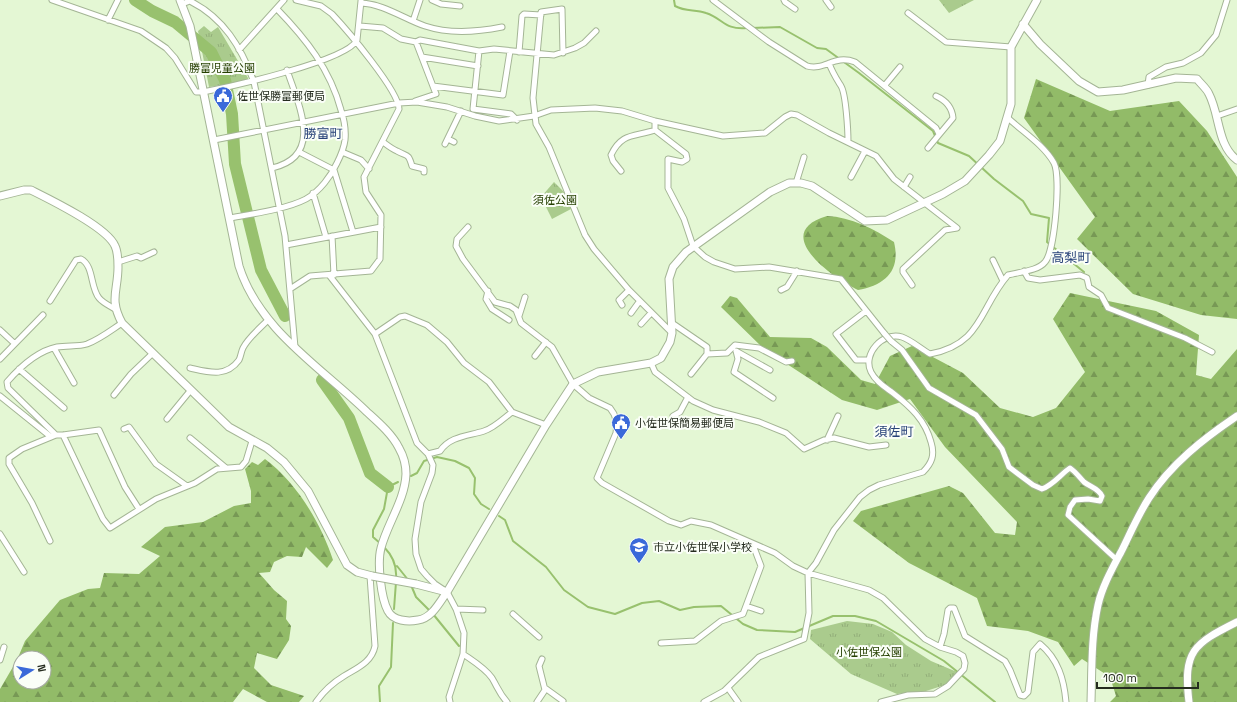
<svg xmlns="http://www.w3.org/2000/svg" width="1237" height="702" font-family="'Space Grotesk','Noto Sans JP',sans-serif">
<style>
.forest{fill:url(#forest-firs);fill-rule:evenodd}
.park{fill:url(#park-tufts)}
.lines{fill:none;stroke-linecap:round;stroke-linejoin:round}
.stream{stroke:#98c16e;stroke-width:2}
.river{stroke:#98c16e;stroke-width:12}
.street-casing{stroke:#a4b595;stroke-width:7}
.secondary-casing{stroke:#a4b595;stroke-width:9}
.street{stroke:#fff;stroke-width:5}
.secondary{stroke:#fff;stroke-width:7}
.street-bridge-casing{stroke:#a4b595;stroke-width:7;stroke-linecap:butt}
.secondary-bridge-casing{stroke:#a4b595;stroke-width:9;stroke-linecap:butt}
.street-bridge{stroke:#fff;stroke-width:5}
.secondary-bridge{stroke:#fff;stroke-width:7}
.labels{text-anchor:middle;stroke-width:4;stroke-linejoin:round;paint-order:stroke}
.park-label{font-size:11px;fill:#264002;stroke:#fafef7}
.poi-label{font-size:11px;fill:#252c1f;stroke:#fafef7;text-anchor:start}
.quarter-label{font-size:13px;fill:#284279;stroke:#fafef7}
</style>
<defs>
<pattern id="forest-firs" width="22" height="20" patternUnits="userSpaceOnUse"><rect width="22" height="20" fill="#92bb68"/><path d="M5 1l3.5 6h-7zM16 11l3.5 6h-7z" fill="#779855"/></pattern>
<pattern id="park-tufts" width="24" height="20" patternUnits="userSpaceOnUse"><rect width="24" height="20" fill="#aacb8d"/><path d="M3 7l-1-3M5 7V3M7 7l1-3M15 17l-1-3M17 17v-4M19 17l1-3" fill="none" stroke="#92ae79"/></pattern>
</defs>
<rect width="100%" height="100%" fill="#e4f7d4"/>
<path class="forest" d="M1036 79 1110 111 1179 101 1207 131 1237 177V319L1201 315 1133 294 1077 239 1095 217 1024 118Z
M827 216C851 217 874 229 894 242 901 271 885 285 858 290 833 278 769 233 827 216Z
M1070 293 1156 311 1199 335 1196 375 1211 379 1237 349V702H1110L1116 696 1110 677 1082 659 1074 666 1058 642 1028 631 987 626 977 598 909 563 853 521 861 511 949 486 963 493 995 533 1015 535 1017 522 945 447 910 399 877 410 842 400 764 349 721 307 730 296 737 298 770 337 811 338 827 347 861 380 875 384 890 356 912 346 963 373 1000 408 1033 417 1056 408 1085 372 1053 319Z
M265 459C296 482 321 523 333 560L327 568 306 547 302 557 287 556 274 562 270 572 259 573 274 590 287 601 286 619 291 626 289 640 277 659 257 653 254 668 271 685 304 696 299 702H267L243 689 233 702H0V689L17 660 25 641 60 600 88 589 100 588 104 573 139 574 160 556 141 547 165 527 203 522 234 506 251 503V491L245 469 252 462 258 465ZM20 658H44V682H20Z"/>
<path class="park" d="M939 0H974L949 13Z
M204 26 211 32 218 27 248 78V81L209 87 198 31Z
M554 182 564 192 571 209 552 219 541 197Z
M847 621 873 624 892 632 906 645 931 661 957 672 945 685 926 691 897 694 851 674 810 639 811 630Z"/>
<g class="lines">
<path class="stream" d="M674 0 675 6C686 12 695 9 706 13 724 19 724 30 747 28
M752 28 780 27 817 48 826 49 859 73 933 131 938 143 969 156 994 179 1023 201 1031 214 1049 218 1047 242 1084 272
M411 476 417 473 424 461 437 457 455 461 469 468 475 478 474 494 481 504 489 509
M499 516 505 520 513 541 546 567 564 590 588 607 615 614 642 603 659 601 680 610 694 607 721 606 743 624 757 630 795 632 833 616H855L876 621 944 661 995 702
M381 544 373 537V530L384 509 388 487 398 482
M384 547C393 556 397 565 396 578
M397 566 409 581
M411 585 416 597 430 611
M394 609 396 582
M433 614 459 646
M380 702 379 686 391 667 393 623"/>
<path class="river" d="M135 0 152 11 175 22 211 52 225 80 232 114 235 164 261 270 285 316
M322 380 349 418 370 473 388 487"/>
<g class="street-casing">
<path id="street" d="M52 0 141 31 166 48 175 58 196 92H203C229 87 347 61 357 40L361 1
M432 0 441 4 460 6
M713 0 769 42 807 66C825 71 834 54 855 62L936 128 939 134
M784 0 785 2 795 9
M826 0 831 7
M361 3C384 4 404 19 425 26 449 34 477 32 502 27
M182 4 190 1C224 18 241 47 254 82L285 236 295 347
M908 13 946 42 1011 47
M108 20 118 0
M413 21 420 0
M360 26 383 28 401 39 416 42 420 40 479 51 494 49 554 55 575 48 584 43 596 31
M239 50 284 0
M479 51 473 109 511 114 517 120
M519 52 522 16 524 14 541 15
M563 53 562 9 541 12 533 98 536 124 549 147 585 235 594 249 629 290 672 333
M422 57 478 66
M829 63C832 72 836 78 841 86 846 94 848 131 848 142
M885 85 900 67
M1148 85 1149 77 1166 67 1183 63 1201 53 1216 35 1227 0
M433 86 503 95 510 51
M415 101 436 94 416 42
M1217 116 1237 109
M655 121V130L686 154 687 159 682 162 668 159V188L684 219 693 246 705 257 714 262 735 269 769 267 841 279 884 333
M448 139 454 142
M214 140 399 103 417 102 447 107 475 116 499 121 534 116 551 110 595 108 622 111 655 121 723 136 765 133 785 117 791 114 797 115 829 133 876 156 894 179 957 228 945 230 903 269V272L912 285
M383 142C387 145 392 149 397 151 407 157 408 152 412 166L424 169V172
M445 144 461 111
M928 148 953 118C952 107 945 100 936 96
M299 152 334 170 353 232
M342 152 361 160 369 169
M272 168C325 156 298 104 287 70
M621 171 613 161 611 155C622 132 635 137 655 130
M851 177 865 151
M796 183 804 157
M904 187 910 177
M313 193 326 237
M230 218C252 214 287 209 306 199 320 191 331 176 337 163 341 155 344 148 345 140 346 130 344 119 341 110 330 69 306 39 277 9
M468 227 457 239 456 246 463 259 495 302 510 306 516 310 521 323 552 347 573 384 589 398 610 408 614 414 617 423 616 433 597 478 602 483 669 521 681 525 691 521 711 525 775 553 793 566 808 573 869 590 883 598 925 639 940 647 944 634 948 610 950 608H954L965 636 1005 661 1010 670 1020 695 1024 696 1028 692 1033 652 1040 644C1058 659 1064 679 1066 702
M332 236 334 275
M286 245 381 227
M993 260 1003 281
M118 262 137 256 141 258 154 252
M1024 271 1028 278 1040 280 1080 275 1087 278 1089 287 1101 295 1108 308 1185 338 1212 352
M329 275 375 334 417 443 428 454 433 465 432 473 421 502 415 539 416 554 421 569 427 576 435 584 447 592 456 609 464 633 463 654 449 697 450 702
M290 289 310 276 371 271 380 259 381 215 366 192 364 177 399 109C399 91 347 30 332 14L321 6 296 0
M781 290 787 287 797 271
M488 291 486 299 492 309 509 320
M50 301 76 260 81 259C94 266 90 287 99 298 103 303 110 306 115 309
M622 305 619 300 629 290
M866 311 836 334 856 360H868
M631 313 639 302
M519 316 525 297
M672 323 707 347V354L691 374
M641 324 651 313
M0 330 14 343
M375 334 400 317 405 316 427 325 447 342 464 363 489 382 512 412 546 425
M891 341 902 350 929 388 976 415 1002 449 1009 467 1033 485 1042 489C1053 485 1061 474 1070 468 1076 472 1079 477 1084 482 1090 487 1098 488 1102 496L1100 501 1088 499 1075 500 1070 507 1068 515 1117 560
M54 348 74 383
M736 351 738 359 734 372 773 398
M736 351 770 370
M707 354 727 353 735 345 759 348 786 362 792 361
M535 356 546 342
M0 359 43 315
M651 363 655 372 693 401 713 410 759 422 786 433 804 449 824 440 834 438 869 447 886 445
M190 368C208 372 226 378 239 360 241 356 241 352 243 348 248 338 260 328 268 320
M19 369 64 408
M114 395 131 374 152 354
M0 396 51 437
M673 416 680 412 688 397
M167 419 190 391
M124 429 129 427 156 464 187 486
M56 435 8 388 7 382C20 367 37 351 57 347 67 345 78 347 87 344 100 339 110 331 122 323
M63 435 103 519 110 528 156 499 195 483 217 469 241 467 246 461 252 441
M190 438 226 468
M827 440 838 416
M428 454 440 451C450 436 468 436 484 431 494 428 504 418 512 412
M0 534 24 572
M50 541 32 503 9 464V458L22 449 56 435H63L99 430 125 487 139 509
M746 606 761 611
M456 609 483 610
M513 614 539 637
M661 643 695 641 721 621 743 614 761 566 753 545
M463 654C473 661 485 668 492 678 498 688 499 693 507 702
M0 660 4 647
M545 688 563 701
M728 688 738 702
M316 702C323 692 334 682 344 676 357 668 372 662 375 646L370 576
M537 702 545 690 539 666 542 659
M704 702 724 691 759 657 804 639 809 613 808 573 816 563 834 530 860 497 869 490 879 485 923 472C932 463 935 455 931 442 925 420 911 407 893 393 885 387 876 382 871 372 862 354 883 331 902 337 911 340 921 349 930 354 983 344 979 308 1008 275 1019 272 1038 271 1045 262 1055 251 1061 176 1054 163 1044 145 1023 132 1008 118
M881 702 908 695 935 694 948 686 964 669 965 663 963 656 956 652 940 647"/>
</g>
<g class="secondary-casing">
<path id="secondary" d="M180 0 190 26 239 266C259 330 321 367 367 412 378 422 392 434 399 448 403 455 406 465 406 474 405 500 387 524 381 548 377 563 381 598 388 611 393 621 408 622 418 620 432 618 439 603 447 592L546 425 573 384 598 372 651 363 661 358 670 342 672 333 669 279 673 267 686 252 770 192 789 183H801L812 186 865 221 887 220 943 194 965 181 989 155 1000 141 1011 104V47L1037 0
M1023 24 1040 44 1079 81 1098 92 1123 90 1176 78 1197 79C1201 84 1207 89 1209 94 1220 115 1217 145 1237 160
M0 196 24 190H31C51 200 107 227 115 246 118 252 118 260 118 267 118 291 109 299 122 323L229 427 267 448 284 462 308 491 347 565 357 572 372 576
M416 584 447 592
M1091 702C1092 670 1091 637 1098 605 1102 587 1112 569 1121 552 1130 534 1138 515 1149 498 1171 464 1203 439 1237 416
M1189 702C1183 651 1193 644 1237 622"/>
</g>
<use href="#street" class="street"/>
<use href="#secondary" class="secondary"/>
<g class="street-bridge-casing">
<path id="street-bridge" d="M884 333 891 341"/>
</g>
<g class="secondary-bridge-casing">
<path id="secondary-bridge" d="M372 576 416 584"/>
</g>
<use href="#street-bridge" class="street-bridge"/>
<use href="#secondary-bridge" class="secondary-bridge"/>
</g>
<defs>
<g id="civic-pin" transform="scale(1)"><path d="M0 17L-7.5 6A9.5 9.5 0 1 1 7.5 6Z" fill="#3a69d9" stroke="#fafef7"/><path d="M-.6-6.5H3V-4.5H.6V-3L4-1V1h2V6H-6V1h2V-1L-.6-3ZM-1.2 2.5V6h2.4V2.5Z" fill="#fff"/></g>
<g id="school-pin" transform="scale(1)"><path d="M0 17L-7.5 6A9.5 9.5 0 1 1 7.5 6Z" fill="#3a69d9" stroke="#fafef7"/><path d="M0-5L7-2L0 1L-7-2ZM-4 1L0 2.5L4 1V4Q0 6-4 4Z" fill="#fff"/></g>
</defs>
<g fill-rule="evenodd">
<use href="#civic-pin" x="223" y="96"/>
<use href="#civic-pin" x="621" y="423"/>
<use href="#school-pin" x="639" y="547"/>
</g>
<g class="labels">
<g class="park-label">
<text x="222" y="72">勝富児童公園</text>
<text x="555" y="204">須佐公園</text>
<text x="869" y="656">小佐世保公園</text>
</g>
<g class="poi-label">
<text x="237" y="100">佐世保勝富郵便局</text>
<text x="635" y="427">小佐世保簡易郵便局</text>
<text x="653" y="551">市立小佐世保小学校</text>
</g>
<g class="quarter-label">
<text x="323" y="138">勝富町</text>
<text x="1071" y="262">高梨町</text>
<text x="894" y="436">須佐町</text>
</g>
</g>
<g transform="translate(32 670) rotate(79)"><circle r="19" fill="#fafef7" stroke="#a5aaa1"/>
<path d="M0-3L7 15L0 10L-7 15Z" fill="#3a69d9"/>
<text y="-6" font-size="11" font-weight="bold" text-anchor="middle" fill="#252c1f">N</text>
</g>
<path d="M1097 682v6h101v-6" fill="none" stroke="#252c1f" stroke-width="2"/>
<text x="1103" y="682" font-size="12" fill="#252c1f" stroke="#fafef7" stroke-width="3" paint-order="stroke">100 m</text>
</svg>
